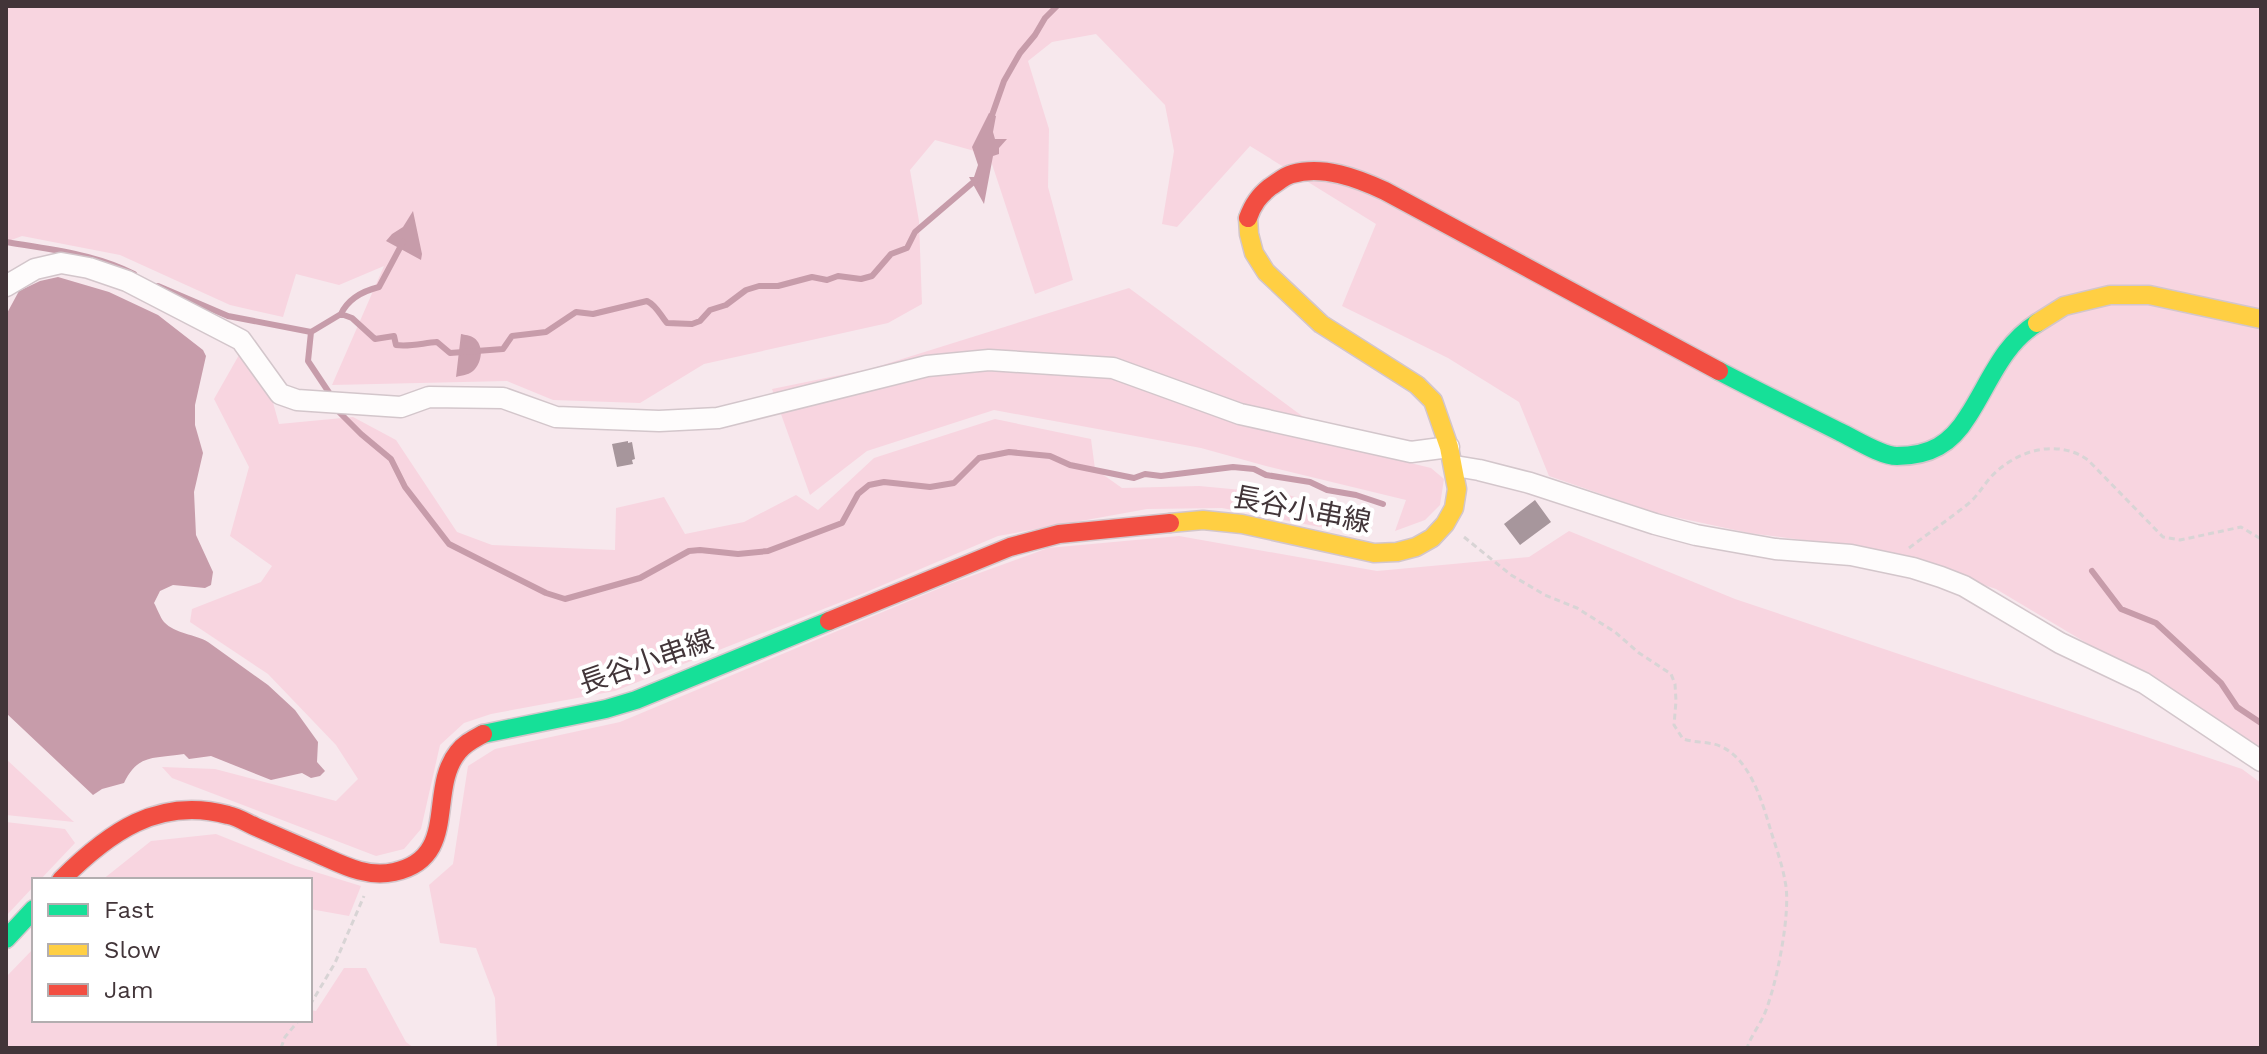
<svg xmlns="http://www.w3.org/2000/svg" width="2267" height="1054" font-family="'Work Sans','Noto Sans JP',sans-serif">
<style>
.green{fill:#f8d5e0}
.water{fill:#c79caa}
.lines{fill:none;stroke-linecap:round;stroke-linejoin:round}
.stream{stroke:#c79caa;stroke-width:6}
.building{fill:#a7969c}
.street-casing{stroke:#d3c6cb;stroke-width:23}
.fast-casing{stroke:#d3c6cb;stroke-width:21}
.slow-casing{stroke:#d3c6cb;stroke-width:21}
.jam-casing{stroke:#d3c6cb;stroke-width:21}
.path{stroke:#d8d4d5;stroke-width:3;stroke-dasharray:6 4;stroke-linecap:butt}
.street{stroke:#fefcfc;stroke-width:20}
.fast{stroke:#16e098;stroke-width:18}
.slow{stroke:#ffcf43;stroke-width:18}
.jam{stroke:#f24e42;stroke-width:18}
.labels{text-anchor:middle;stroke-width:8;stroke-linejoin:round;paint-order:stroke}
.street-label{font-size:28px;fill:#423539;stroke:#fff}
</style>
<rect width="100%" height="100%" fill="#f7e8ed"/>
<path class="green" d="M6 6H2261V747L1996 589 1875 549 1749 533 1656 513 1549 476 1519 402 1448 358 1342 306 1376 224 1250 146 1177 227 1162 224 1174 151 1165 105 1096 34 1052 42 1028 61 1049 129 1048 187 1073 280 1035 294 989 155 935 140 910 170 919 221 922 304 888 323 704 364 640 403 553 400 507 381 332 385 384 266 339 285 296 274 283 317 230 305 120 255 22 236 6 242Z
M1129 288 1344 447 1431 468 1444 479 1440 505 1425 520 1395 531 1406 500 1266 466 1201 448 994 410 867 451 810 495 772 389 870 369Z
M239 355 272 399 279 424 353 417 396 440 457 532 492 545 615 550 616 508 664 497 685 534 744 522 796 495 818 510 874 458 995 419 1091 439 1095 469 1122 488 1199 486 1286 494 1327 508 1325 528 1222 508 1147 509 998 536 864 593 615 691 491 714 464 723 440 745 421 829 404 849 376 856 172 778 162 767 215 769 336 801 358 779 336 745 268 674 190 622 192 609 261 582 272 566 230 536 249 467 214 399Z
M1569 531 1735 599 2242 769 2261 783V1048H497L495 998 476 948 440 943 429 885 453 864 468 766 495 749 620 722 952 583 1048 548 1179 536 1377 571 1529 557Z
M6 759 74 822 6 815Z
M6 822 65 829 75 843 40 880H34V886L6 916Z
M216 834 296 866 361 886 349 916 310 909V880H102L151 841Z
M34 948V1020H310V1010L316 1011 344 968H366L406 1042 414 1048H6V977Z"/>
<path class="water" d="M989 113 996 116 993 132 995 139H1007L999 148V154L993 156 984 204 969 177H974L978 165 972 147Z
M413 211 422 254 421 260 386 241 392 234 403 227Z
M58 277 109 292 158 315 203 350 206 356 195 405V425L203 453 194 492 196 535 213 572 211 585 205 588 173 585 160 591 154 603C157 608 160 617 164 622 175 634 195 634 208 642L268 685 295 710 318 742 317 762 325 771 320 776 311 778 302 773 271 780 211 756 189 759 184 754C155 759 138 753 124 783L102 789 93 795 6 713V315L19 291 40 281Z
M461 334C465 335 470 335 474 338 484 345 482 361 475 369 470 375 463 375 456 377Z"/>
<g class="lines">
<path class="stream" d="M991 118 1004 81 1020 53 1035 35 1045 18 1057 6
M6 242C49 249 95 254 134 274
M158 286 228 316 311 332 308 361 332 397
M341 314C348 299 363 291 379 287L403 242
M311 332 341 314 352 318 375 339 394 336 396 345C410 347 423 343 437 342L450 353 503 349 512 336 546 332 576 312 593 314 647 301C657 306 660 315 667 323L692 324 700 321 710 310 726 305 746 290 759 286H778L812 277 827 280 838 276 861 279 872 276 891 254 907 248 915 232 977 179
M336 407 339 412 361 434 391 459 405 487 449 544 546 593 565 599 640 578 689 551 700 550 738 554 768 551 842 523 858 494 869 485 884 482 930 487 954 483 979 458 1009 452 1050 456 1070 465 1134 478 1145 474 1161 476 1233 467 1254 469 1266 475 1310 482 1327 490 1356 495 1383 504
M2092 571 2121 609 2156 623 2221 683 2237 707 2261 723"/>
</g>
<path class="building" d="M628 441V443L632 442 635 459 632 460 633 464 617 467 612 444Z
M1535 500 1551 522 1520 545 1504 524Z"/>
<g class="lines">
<g class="street-casing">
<path id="street" d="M6 286 35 269 61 263 89 268 127 281 241 340 280 394 297 400 401 407 429 397 503 398 556 417 659 421 718 418 927 366 989 360 1113 368 1240 414 1411 452 1449 447
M1455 466 1479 470 1530 483 1655 524 1696 535 1775 549 1851 555 1913 568 1941 577 1964 586 2060 643 2144 683 2261 761"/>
</g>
<g class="fast-casing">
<path id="fast" d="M1719 371C1759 392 1800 412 1840 432 1855 439 1881 456 1897 456 1930 456 1951 444 1968 416 1990 382 2002 345 2037 323
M483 734 606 709 636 700 829 621
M6 939 34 909"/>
</g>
<g class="slow-casing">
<path id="slow" d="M2037 323 2064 306 2110 295H2149L2261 319
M1170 523 1203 520 1242 524 1374 553 1397 552 1416 547 1432 538 1445 524 1454 508 1457 489 1449 447 1433 401 1417 385 1321 324 1266 272 1254 253 1249 234 1248 218"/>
</g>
<g class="jam-casing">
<path id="jam" d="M1248 218C1253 204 1259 196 1270 187 1277 183 1284 176 1292 174 1323 165 1357 178 1385 191L1719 371
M829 621 1010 547 1059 534 1170 523
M61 880C108 833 158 796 228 815 238 817 247 823 256 827 277 836 297 845 318 854 343 865 366 878 394 872 460 858 427 790 458 752 465 743 474 739 483 734"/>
</g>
<path class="path" d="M1464 537 1511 575 1545 595 1577 608 1615 632 1639 653 1671 674 1675 684 1676 701 1674 725 1683 739C1693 742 1704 742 1714 744 1748 753 1761 798 1770 828 1775 845 1782 863 1785 881 1792 910 1776 988 1764 1015 1759 1026 1751 1036 1747 1048
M1909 548C1929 533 1949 519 1968 504 1980 494 1986 480 1997 471 2023 448 2060 440 2088 460L2163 537 2180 540 2241 527 2261 539
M310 1005 335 963 364 896
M281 1048 285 1037 299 1020"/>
<use href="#street" class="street"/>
<use href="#fast" class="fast"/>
<use href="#slow" class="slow"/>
<use href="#jam" class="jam"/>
</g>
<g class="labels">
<g class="street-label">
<text transform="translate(1302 509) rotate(11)" y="10">長谷小串線</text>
<text transform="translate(646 661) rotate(-19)" y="10">長谷小串線</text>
</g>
</g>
<rect width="2267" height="1054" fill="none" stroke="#423539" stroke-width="16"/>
<rect x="32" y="878" width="280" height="144" fill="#ffffff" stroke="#b3aeb0" stroke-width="2"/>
<rect x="48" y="904" width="40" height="12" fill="#16e098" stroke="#b3aeb0" stroke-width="2"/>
<text x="104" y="918" font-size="24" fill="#423539">Fast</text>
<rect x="48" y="944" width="40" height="12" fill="#ffcf43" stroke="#b3aeb0" stroke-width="2"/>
<text x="104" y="958" font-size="24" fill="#423539">Slow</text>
<rect x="48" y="984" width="40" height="12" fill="#f24e42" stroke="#b3aeb0" stroke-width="2"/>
<text x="104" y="998" font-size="24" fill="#423539">Jam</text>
</svg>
